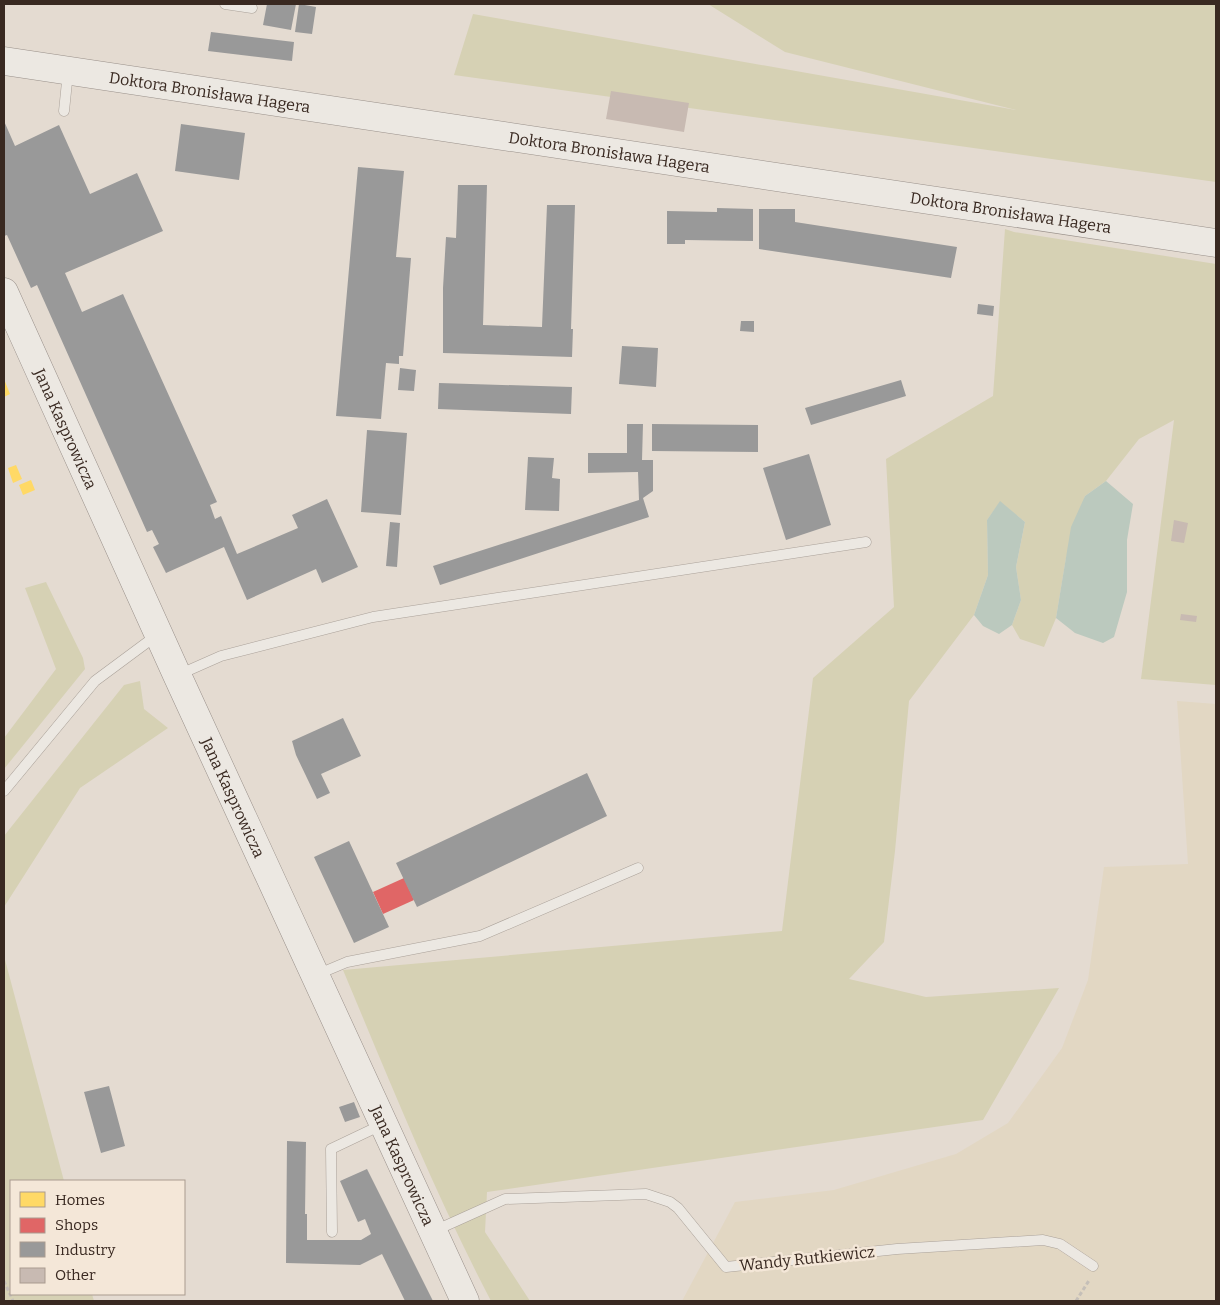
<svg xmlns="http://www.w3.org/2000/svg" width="1220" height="1305" font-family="Bitter,serif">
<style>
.farmland{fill:#e2d7c3}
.green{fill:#d6d1b4}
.water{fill:#bbc9be}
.homes{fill:#ffd966}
.shops{fill:#e06666}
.industry{fill:#999}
.building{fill:#c8bab2}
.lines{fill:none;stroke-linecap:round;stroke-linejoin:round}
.lane-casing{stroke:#aaa199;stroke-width:11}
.secondary-casing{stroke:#99908a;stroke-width:29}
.path{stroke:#c5bfb8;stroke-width:3;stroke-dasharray:4 2.5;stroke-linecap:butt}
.lane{stroke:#ece8e2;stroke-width:10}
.secondary{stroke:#ece8e2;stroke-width:28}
.labels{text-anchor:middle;stroke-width:5;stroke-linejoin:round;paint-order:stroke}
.street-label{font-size:16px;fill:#392921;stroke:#f4e7d8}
</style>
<rect width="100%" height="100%" fill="#e4dbd1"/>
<path class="farmland" d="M1177 701 1216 704V1301H682L735 1202 834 1190 956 1154 1008 1123 1062 1048 1088 980 1104 867 1188 864Z"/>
<path class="green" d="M708 4H1216V182L454 75 473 14 1016 110 785 52Z
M1005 229 1014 232 1216 264V685L1141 679 1174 420 1139 439 1106 481 1085 496 1066 558 1056 618 1044 647 1020 639 1012 625 1021 600 1016 567 1025 522 1000 502 987 520 988 575 974 615 909 701 895 851 884 942 849 979 926 997 1059 988 983 1120 487 1192 485 1232 530 1301H491C435 1194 390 1082 343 970L782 931 813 678 894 607 886 459 993 396Z
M46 582 83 658 85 669 4 769V738L56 669 25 588Z
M140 681 144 709 168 728 80 788 4 907V836L124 685Z
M4 956 64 1181H11V1294H92L94 1301H4Z"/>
<path class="water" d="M1106 481 1133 504 1127 540V592L1114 637 1103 643 1075 633 1056 618 1071 527 1085 496Z
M1000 501 1025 522 1016 567 1021 600 1012 625 999 634 983 626 974 615 988 575 987 520Z"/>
<path class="homes" d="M4 379 10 394 4 397Z
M16 465 22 479 13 483 8 468Z
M31 480 35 490 23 495 19 485Z"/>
<path class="shops" d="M404 878 414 900 383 914 373 892Z"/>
<path class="industry" d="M267 4H296L291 30 263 25Z
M299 4 316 7 312 34 295 32Z
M211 32 294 42 292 61 208 51Z
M4 121 15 146 59 125 90 194 137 173 163 231 65 273 82 312 123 294 217 502 210 505 215 519 221 516 237 554 298 528 292 515 327 499 358 567 322 583 316 569 247 600 224 547 166 573 153 547 159 544 152 530 147 532 37 285 31 288 7 235 4 236Z
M181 124 245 133 239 180 175 171Z
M358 167 404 171 396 257 411 258 403 356H399V364L386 363 381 419 336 416Z
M458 185H487L483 325 542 327 547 205H575L571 329H573L572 357 443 353V288L446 237 456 238Z
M717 208 753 209V241L685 240V244H667V211L717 212Z
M759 209H795V222L957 247 951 278 759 249Z
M978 304 994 306 993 316 977 314Z
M741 321H754V332L740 331Z
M622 346 658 348 656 387 619 384Z
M400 368 416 370 414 391 398 390Z
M901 380 906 396 811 425 805 408Z
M439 383 572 387 571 414 438 409Z
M627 424H643L642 460H653V491L643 498 649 517 440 585 433 566 639 500 638 472 588 473V453H627Z
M652 424 758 425V452L652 451Z
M367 430 407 433 401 515 361 512Z
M809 454 831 525 786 540 763 468Z
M528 457 554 458 552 478 560 479 559 511 525 510Z
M390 522 400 523 397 567 386 566Z
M343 718 361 756 321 774 330 793 317 799 296 755 292 741Z
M587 773 607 816 417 907 396 863Z
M349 841 389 927 354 943 314 857Z
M109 1086 125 1146 101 1153 84 1092Z
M354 1102 360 1117 345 1122 339 1107Z
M287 1141 306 1142 305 1214H307V1240H361L371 1234 365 1219 358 1222 340 1181 367 1169 433 1301H405L382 1254 360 1265 286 1263Z"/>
<path class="building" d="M611 91 689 103 684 132 606 119Z
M1174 520 1188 523 1184 543 1171 541Z
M1181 614 1197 616 1196 622 1180 620Z"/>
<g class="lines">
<g class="lane-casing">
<path id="lane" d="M225 4 252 8
M64 111 68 72
M178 675 221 656 373 617 866 542
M4 791 95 681 157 635
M316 975 347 962 480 936 638 868
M434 1231 505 1199 646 1194 670 1202 678 1208 726 1267 897 1249 1043 1240 1060 1244 1093 1266
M332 1232 331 1149 373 1129 382 1122"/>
</g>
<g class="secondary-casing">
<g id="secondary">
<path id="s1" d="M4 61 1216 243"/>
<path id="s2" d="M4 292 177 675 465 1301"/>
</g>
</g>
<path class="path" d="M4 1281 13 1301
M1076 1301 1090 1279"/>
<use href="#lane" class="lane"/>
<use href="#secondary" class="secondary"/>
</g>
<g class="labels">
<g class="street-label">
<text dy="6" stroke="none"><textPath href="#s1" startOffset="208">Doktora Bronisława Hagera</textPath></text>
<text dy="6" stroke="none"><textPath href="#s1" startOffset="612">Doktora Bronisława Hagera</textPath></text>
<text dy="6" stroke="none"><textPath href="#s1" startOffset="1018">Doktora Bronisława Hagera</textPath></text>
<text dy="6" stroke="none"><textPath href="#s2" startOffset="150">Jana Kasprowicza</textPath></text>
<text dy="6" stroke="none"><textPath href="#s2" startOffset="555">Jana Kasprowicza</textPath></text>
<text dy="6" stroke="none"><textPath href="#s2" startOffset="960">Jana Kasprowicza</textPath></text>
<text transform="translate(807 1258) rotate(-6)" y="6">Wandy Rutkiewicz</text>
</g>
</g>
<rect width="1220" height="1305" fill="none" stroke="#392921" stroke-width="10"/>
<rect x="10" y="1180" width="175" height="115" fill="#f4e7d8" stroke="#a99b8f"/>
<rect x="20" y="1192" width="25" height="15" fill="#ffd966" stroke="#a99b8f"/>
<text x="55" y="1205" font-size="15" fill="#392921">Homes</text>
<rect x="20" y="1218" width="25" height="15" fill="#e06666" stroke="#a99b8f"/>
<text x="55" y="1230" font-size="15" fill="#392921">Shops</text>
<rect x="20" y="1242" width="25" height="15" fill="#999999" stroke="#a99b8f"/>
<text x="55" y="1255" font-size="15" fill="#392921">Industry</text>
<rect x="20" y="1268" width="25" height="15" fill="#c8bab2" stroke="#a99b8f"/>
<text x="55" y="1280" font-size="15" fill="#392921">Other</text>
</svg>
